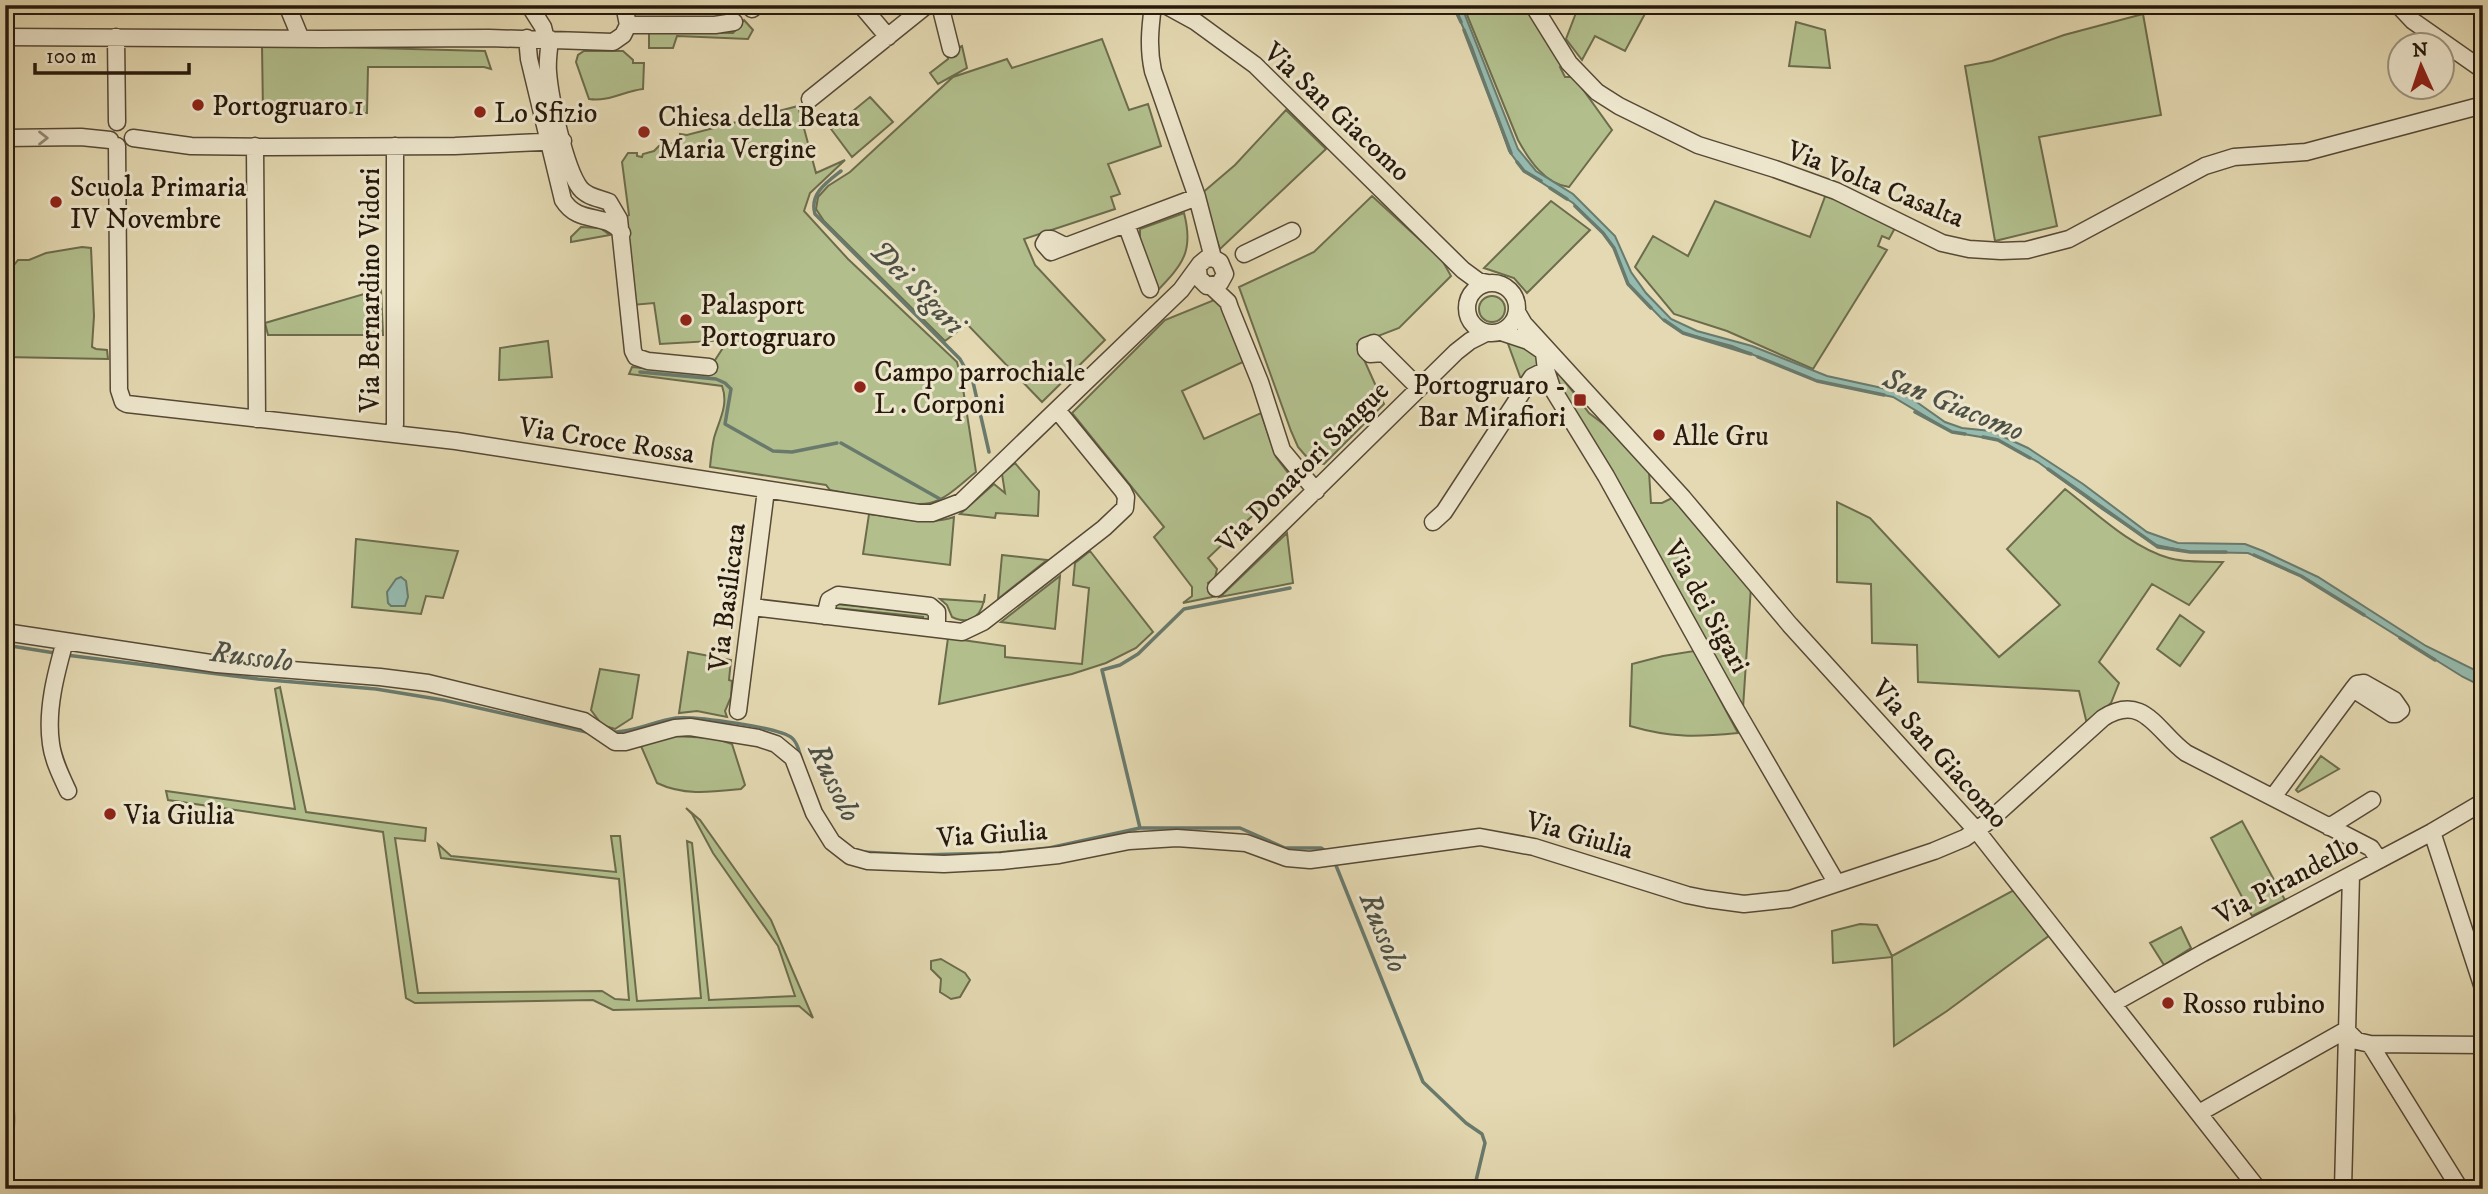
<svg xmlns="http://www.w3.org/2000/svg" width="2488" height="1194" font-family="'IM FELL DW Pica',serif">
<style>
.green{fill:#b2bf8d;stroke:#6c6c4c;stroke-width:2}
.water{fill:#95baae;stroke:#697a6d;stroke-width:2}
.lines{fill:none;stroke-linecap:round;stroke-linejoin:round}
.stream{stroke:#697a6d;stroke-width:3.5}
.minor-casing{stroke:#564936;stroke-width:19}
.minor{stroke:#ede6cd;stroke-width:16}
.oneway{stroke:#938a76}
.poi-dot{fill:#8f2418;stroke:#ede6cd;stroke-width:2.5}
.labels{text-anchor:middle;stroke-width:6;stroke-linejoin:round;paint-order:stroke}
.poi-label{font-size:28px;fill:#26190c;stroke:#ede6cd;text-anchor:start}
.street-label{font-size:28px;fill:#26190c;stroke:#ede6cd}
.water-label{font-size:30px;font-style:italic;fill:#4d5145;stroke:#ede6cd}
</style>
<rect width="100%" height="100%" fill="#e4d9b2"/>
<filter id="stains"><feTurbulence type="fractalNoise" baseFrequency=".00286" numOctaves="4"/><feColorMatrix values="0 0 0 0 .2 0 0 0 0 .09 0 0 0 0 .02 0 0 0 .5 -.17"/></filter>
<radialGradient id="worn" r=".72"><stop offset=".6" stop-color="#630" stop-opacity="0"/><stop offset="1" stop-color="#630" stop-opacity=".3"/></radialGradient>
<path class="green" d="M1463 5H1525L1556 51 1563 65 1560 67 1565 77H1574L1612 130 1569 187C1545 184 1529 160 1518 140Z
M1579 5H1653L1647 10 1625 51 1595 36 1582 60 1566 39Z
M2143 14 2161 115 2039 137 2057 226 1995 241 1965 66 1992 61 2064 35Z
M744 20 753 30 748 39 677 36 673 48H649V32L733 33Z
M1796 22 1825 30 1830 68 1789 66Z
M1102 39 1129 110 1148 104 1161 146 1108 164 1120 194 1111 197 1115 209 1024 239 1035 265 1105 340 1042 402 967 324 945 341 824 221 816 209 818 197 828 186 850 172 953 77 1007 59 1012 68Z
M262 45 485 51 491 69 484 67H368L367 113 263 112Z
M962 46 967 68 938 84 930 73 948 59 947 53Z
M584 51H623L633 60V63H644L643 89C624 91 609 102 589 99L576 62 578 55Z
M870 97 893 122 852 157 831 129Z
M798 106 816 173 845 160 810 193 804 211 848 259 957 362 962 382 976 472C963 482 947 499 930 503 910 508 852 494 830 490L826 485 710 467C711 457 712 447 714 438 719 420 729 405 722 386L629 374 632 367 706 374 728 340 660 344 654 303 632 305 626 217 629 215 622 162 628 153H637V156L642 157 643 154 654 151 659 146 681 142 680 134 687 135Z
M1286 110 1326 149 1220 249 1201 194 1235 165Z
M1826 194 1895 228 1889 239 1882 236 1878 246 1887 250 1813 369 1727 331 1674 314 1635 267 1653 236 1688 256 1715 201 1810 237Z
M1372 196 1442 260 1451 276 1399 328 1357 344 1384 404 1324 464 1311 462 1298 447 1291 431 1239 287 1314 252Z
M1551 201 1590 230 1527 293 1514 278 1484 268Z
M1184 213C1194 251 1183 264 1157 291L1140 240V229Z
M581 227 600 228 610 235 571 242V237Z
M82 247 91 248 94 316 92 347 96 349 107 350 108 359 5 357V265H14L18 260H29L46 253Z
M381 289 383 335H268L265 323Z
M1479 309a13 13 0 1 1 26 0a13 13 0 1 1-26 0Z
M1219 298 1243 362 1182 391 1204 439 1261 413 1276 457 1292 478 1208 558 1217 569 1215 578 1208 583 1217 596 1183 603 1192 596V587L1154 537 1164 527 1072 413 1165 320Z
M548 341 552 377 499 380 500 348Z
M1507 341 1532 350 1541 361 1522 382Z
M1551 363 1589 413 1606 426 1649 472 1651 503H1662L1672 498 1751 586 1743 708 1579 419 1561 393Z
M1015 463 1039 491 1038 516 996 513 995 518 960 514 994 484 1005 493 1002 474Z
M2065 489C2095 512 2132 548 2169 558 2185 563 2206 561 2223 562L2189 605 2152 584 2099 662 2119 683 2111 703 2087 724 2079 691 1918 682 1917 645 1872 643 1871 584 1837 582V502L1870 518 1999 657 2060 605 2007 549Z
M869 514C897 517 927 526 954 517L950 565 863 554Z
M1287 533 1293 583 1220 597Z
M356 539 458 551 443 598 426 596 421 614 352 607Z
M1090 551 1153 632 1136 648 1106 663 1072 674 939 704 948 638 1005 646V657L1082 664 1089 588 1073 585 1075 563Z
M1002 555 1047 560 998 599Z
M1060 576 1055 629 1001 622Z
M985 594C983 613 973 627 952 617L947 605 940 599 984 602Z
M831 601 836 604 923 613 931 612 932 621H923V617L836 608 835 612Z
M2180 615 2204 632 2180 666 2157 649Z
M1694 651 1738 733C1697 737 1671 738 1630 726L1632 664 1663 656Z
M688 652 731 660 729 680 732 681 731 697 725 711 727 717 697 711 679 713Z
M600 669 639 675 632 718 615 729 602 725 591 710Z
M280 687 306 812 426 828 425 841 395 838 418 993 602 991 615 999 629 1000 619 879 441 858 438 844 451 856 616 872 611 836H620L637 1001 701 998 687 841 692 843 709 1000 795 996 778 946 713 853 692 814 686 808 700 820 771 920 813 1018 799 1006 613 1010 593 1000 415 1003 406 998 383 832 168 800 166 791 295 809 275 689Z
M671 736 714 738 732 744 745 785 741 789C712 792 684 796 657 783L641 746 643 743Z
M2321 756 2339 769 2298 792 2296 790Z
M2242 821 2285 900 2252 916 2211 838Z
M2014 890 2050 935 1947 1011 1894 1046 1892 957 1833 963 1832 931 1860 924 1877 925 1892 956Z
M2181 927 2191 948 2164 965 2150 943Z
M941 959 965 973 970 980 960 997 951 999 940 992 941 979 931 969V961Z
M5 1050C8 1075 21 1122 10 1143L5 1137Z"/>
<path class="water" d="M1453 5H1461L1518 149 1536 171 1573 194 1615 236 1631 272 1646 293 1671 319 1697 331 1752 346 1827 376 1896 391 1911 398 1945 422 1962 428 1991 431 2028 448 2083 484 2147 532 2178 543 2245 544 2263 551 2318 577 2426 646 2483 674V687L2463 677 2301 576 2248 553 2190 552 2156 545 2102 509 2038 462 1998 440 1952 432 1893 397 1817 381 1732 346 1683 333 1662 319 1628 284 1614 248 1603 233 1573 203 1524 171 1509 151 1472 47Z
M401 577 406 581 408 597 405 606H391L388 603 387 592 396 579Z"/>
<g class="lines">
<path class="stream" d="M1453 5 1461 22
M1464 30 1511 153
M1517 162 1524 171 1541 181
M841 171C827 182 809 194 815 214L960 359 973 382 989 452
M1550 188 1567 199
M1575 206 1603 233 1614 248 1628 284 1651 308
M1664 320 1683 333 1751 354
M1758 357 1817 381 1884 395
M640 372 716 379 725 383 731 389 725 424 773 451 792 452 837 443
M1915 412 1952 432 1965 434
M1983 437 1998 440 2030 458
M841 443 940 499
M2048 469 2158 547 2190 552H2226
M2254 555 2301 576 2364 615
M2400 638 2435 660
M5 645 55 653
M66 655 258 679 376 689 443 700 591 733
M613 732C634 732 655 721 676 718 694 716 779 727 792 738 798 743 799 751 801 758
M1140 828 1102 670 1120 665 1138 654 1184 609 1290 588
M862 852 918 855 999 853 1049 848 1140 828H1240L1285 848H1321L1329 853
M1335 863 1423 1082 1466 1123 1482 1134 1485 1143 1474 1189"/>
<g class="minor-casing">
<path id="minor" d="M287 5 301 39
M529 5 543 27 546 39
M624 5 628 25
M861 5 888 37
M940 5 951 49
M1153 5C1150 29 1148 48 1153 71L1197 197 1213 258
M1165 5 1196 22 1255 65 1463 270 1478 281 1488 283
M1533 5 1569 63 1597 92 1619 106 1698 145 1775 169 1836 191 1942 243 1969 249 2001 251 2027 250 2069 239 2205 166 2234 157 2306 152 2483 105
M2398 5 2413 21 2483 70
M752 9 757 5
M628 25H715L734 22
M5 37 321 39 489 38 613 42 623 35 628 25
M116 37 117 122
M527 38 529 59 563 200C579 226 606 211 622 233
M550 39C549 50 547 61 548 72 550 98 565 168 580 188 587 197 599 198 609 202L619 219 633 351 636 357 648 361 709 367
M810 99 927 5
M5 138 81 137 110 140
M133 138 191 146 269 147 455 146 563 141
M117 146 119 390 123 402 127 404 456 441 919 513H932L961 502 1181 290 1200 264 1206 259 1213 258 1220 262 1225 274 1220 283 1207 286 1199 278 1198 270
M255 146 257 419
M1126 224 1150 289
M1065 246 1051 239H1047L1044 244 1051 252 1056 250 1197 197
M1244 254 1292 231
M1467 308a25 25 0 1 1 50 0a25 25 0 1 1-50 0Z
M1211 286 1228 302 1230 308 1260 382 1282 450 1316 491
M1517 312 1524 324 1683 498 1790 625 1977 831 2258 1189
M1501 332 1528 341 1541 350
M1384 353 1370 354 1366 350V346L1374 343 1419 388
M1544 353 1546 370 1552 388 1606 476 1733 705 1836 882
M393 434 395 424V146
M1433 522 1444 512 1532 377 1546 370
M1216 588 1456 352 1470 341 1486 333
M752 607 937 629V612L930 606 838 595 829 600 825 616
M937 629 962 632 983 622 1104 528 1125 508 1126 497 1123 491 1057 410
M5 632 217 664 380 677 428 683 584 721 615 742H625L675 728 690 727 758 738 776 744 793 758 814 813 832 842 850 856 868 861 944 864 1002 861 1059 855 1129 841 1177 838 1246 843 1287 858 1310 860 1480 837 1534 847 1687 895 1707 899 1744 904 1790 899 1934 851 1965 838 1989 821 2103 718C2144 692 2157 732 2186 753L2371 848 2379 860
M65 641C56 673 46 710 51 744 53 760 61 776 68 791
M2364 683 2394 700 2401 710 2396 714H2392L2353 689 2357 684Z
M738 711 766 490
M2273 797 2353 689
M2329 827 2372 800
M2432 832 2483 988
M2114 1003 2203 953 2432 832 2483 802
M2370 1044 2460 1189
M2199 1113 2346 1030 2357 1041 2370 1044 2483 1045
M2343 1189 2351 875"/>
</g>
<use href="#minor" class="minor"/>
</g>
<defs><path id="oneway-chevron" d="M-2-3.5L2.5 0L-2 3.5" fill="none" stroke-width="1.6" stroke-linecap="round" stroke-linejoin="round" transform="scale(1.75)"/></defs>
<use class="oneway" href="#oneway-chevron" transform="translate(43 138)"/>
<g class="poi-dot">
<circle cx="198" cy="105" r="7"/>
<circle cx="480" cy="112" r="7"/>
<circle cx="644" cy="132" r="7"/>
<circle cx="56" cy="202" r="7"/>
<circle cx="686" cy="320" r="7"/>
<circle cx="860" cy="387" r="7"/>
<rect x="1573" y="393" width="14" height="14" rx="3.5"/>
<circle cx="1659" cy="435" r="7"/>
<circle cx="110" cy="814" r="7"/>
<circle cx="2168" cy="1003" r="7"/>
</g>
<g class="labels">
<g class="poi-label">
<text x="212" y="115">Portogruaro 1</text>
<text x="494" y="122">Lo Sfizio</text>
<text x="658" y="126">Chiesa della Beata<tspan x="658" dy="32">Maria Vergine</tspan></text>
<text x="70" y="196">Scuola Primaria<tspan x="70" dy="32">IV Novembre</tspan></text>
<text x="700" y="314">Palasport<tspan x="700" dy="32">Portogruaro</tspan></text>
<text x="874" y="381">Campo parrochiale<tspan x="874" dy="32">L . Corponi</tspan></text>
<text x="1566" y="394" text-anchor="end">Portogruaro -<tspan x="1566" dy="32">Bar Mirafiori</tspan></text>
<text x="1673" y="445">Alle Gru</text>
<text x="124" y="824">Via Giulia</text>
<text x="2182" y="1013">Rosso rubino</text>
</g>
<g class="street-label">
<text transform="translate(1338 111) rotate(43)" y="10">Via San Giacomo</text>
<text transform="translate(1876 183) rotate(22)" y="10">Via Volta Casalta</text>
<text transform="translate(369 290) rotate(-90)" y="10">Via Bernardino Vidori</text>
<text transform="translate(607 439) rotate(9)" y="10">Via Croce Rossa</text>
<text transform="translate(1302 466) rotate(-45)" y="10">Via Donatori Sangue</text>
<text transform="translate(726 597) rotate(-83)" y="10">Via Basilicata</text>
<text transform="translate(1708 606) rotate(61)" y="10">Via dei Sigari</text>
<text transform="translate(1941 753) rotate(48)" y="10">Via San Giacomo</text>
<text transform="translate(992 833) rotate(-4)" y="10">Via Giulia</text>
<text transform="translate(1580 834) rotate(16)" y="10">Via Giulia</text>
<text transform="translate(2286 879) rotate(-28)" y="10">Via Pirandello</text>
</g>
<g class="water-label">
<text transform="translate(918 287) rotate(45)" y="10">Dei Sigari</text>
<text transform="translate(1954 404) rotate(22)" y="10">San Giacomo</text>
<text transform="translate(252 656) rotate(7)" y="10">Russolo</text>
<text transform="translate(835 782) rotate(64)" y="10">Russolo</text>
<text transform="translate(1384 932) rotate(68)" y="10">Russolo</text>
</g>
</g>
<rect width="2488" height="1194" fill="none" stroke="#e4d9b2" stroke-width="28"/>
<rect x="7" y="7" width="2474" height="1180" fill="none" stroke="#26190c" stroke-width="3.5"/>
<rect x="14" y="14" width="2460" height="1166" fill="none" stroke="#26190c" stroke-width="2"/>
<g transform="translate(2421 66) rotate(357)"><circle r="33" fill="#ede6cd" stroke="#9d9480" stroke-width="2"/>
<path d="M0-5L12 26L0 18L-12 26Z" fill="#8f2418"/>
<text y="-10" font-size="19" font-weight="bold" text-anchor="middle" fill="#26190c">N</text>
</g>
<path d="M35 63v10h154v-10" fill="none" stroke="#26190c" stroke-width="3.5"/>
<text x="46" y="63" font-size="21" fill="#26190c" stroke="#ede6cd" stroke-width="5" paint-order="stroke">100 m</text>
<rect width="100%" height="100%" filter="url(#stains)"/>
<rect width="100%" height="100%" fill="url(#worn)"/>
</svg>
